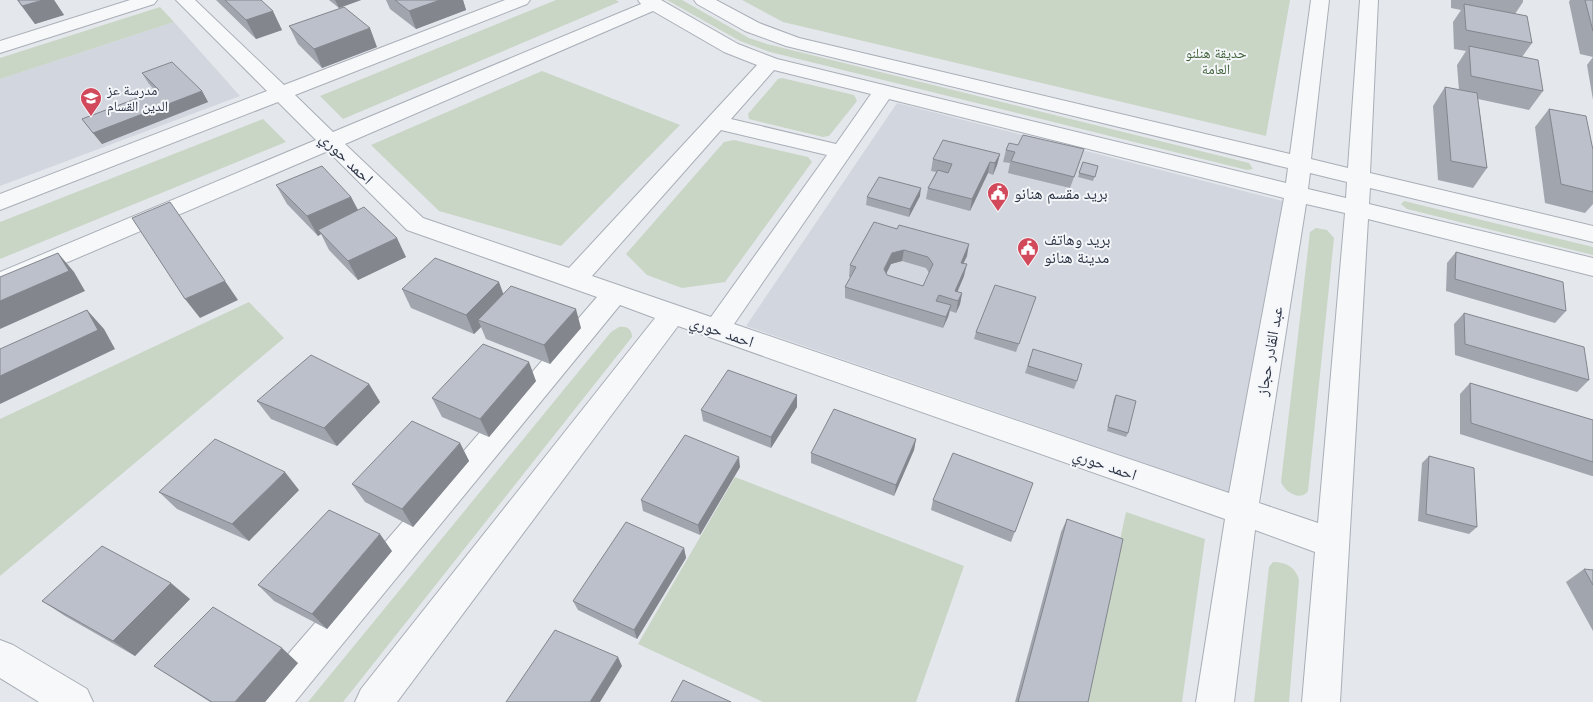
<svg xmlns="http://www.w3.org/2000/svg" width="1593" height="702" font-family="'PT Sans','Noto Naskh Arabic',sans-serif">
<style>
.built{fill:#d2d6de}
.green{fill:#c9d6c5}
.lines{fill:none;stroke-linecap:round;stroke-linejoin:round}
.street-casing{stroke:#a9aeb7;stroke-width:2}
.street{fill:#f7f8fa;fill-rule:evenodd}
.wall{fill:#a1a5ae;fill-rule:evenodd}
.shaded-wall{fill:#83868d}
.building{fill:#bbc0ca;stroke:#83868d;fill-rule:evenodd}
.labels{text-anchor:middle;stroke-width:4;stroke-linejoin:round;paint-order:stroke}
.far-park-label{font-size:14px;fill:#3f6138;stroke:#f4f6f9}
.far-poi-label{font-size:14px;fill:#2b3445;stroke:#f4f6f9;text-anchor:start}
.street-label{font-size:16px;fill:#2b3445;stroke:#f4f6f9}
.poi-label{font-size:16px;fill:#2b3445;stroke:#f4f6f9;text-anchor:start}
</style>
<rect width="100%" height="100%" fill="#e4e7ec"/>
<path class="built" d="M174 22 240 96 0 186V79Z
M897 103 1283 201 1232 493 746 326Z"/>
<path class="green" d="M556 0H616L619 2 343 119 320 96Z
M667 0H682L749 38 767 44 1249 163 1253 169 1247 170 770 52 740 41Z
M742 0H1290L1266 136 783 22Z
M160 7 174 22 0 79V58Z
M542 71 680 125 561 246 439 211 371 145Z
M782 78 854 95 857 101 829 136 823 137 749 119 748 114 778 79Z
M263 119 286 142 0 259V222Z
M734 140 808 157 812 162 725 282 682 288 647 275 626 254 724 142Z
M1404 201 1593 247V255L1407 209 1401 204Z
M1316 228 1327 230 1334 238 1308 491C1300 502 1285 492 1281 482L1310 232Z
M249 302 284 338 0 576V419Z
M619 327C627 326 632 329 632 337L343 702H308L611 332Z
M735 477 964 566 916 702H763L638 644Z
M1126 512 1205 539 1182 702H1085Z
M1273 562C1287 562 1296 568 1299 580L1289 702H1254L1269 567Z"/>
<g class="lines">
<g class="street-casing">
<path id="street" d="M130 0H157L154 4 0 53V41Z
M176 0H195L284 85 505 0H530L527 4 295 95 333 132 641 4 638 0H661L738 44 777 59 1286 183 1288 168 786 46 745 31 697 4 694 0H716L759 23 799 38 1290 154 1311 0H1329L1311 159 1348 168 1360 0H1378L1370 173 1593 226V242L1370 188 1369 204 1593 258V276L1368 219 1340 702H1302L1315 552 1255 530 1234 702H1196L1225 519 678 326 397 702H355L361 689 655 318 620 305 295 702H252L258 689 597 297 407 230 328 151 0 291V272L316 140 278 102 0 210V194L267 91ZM653 11 724 52 757 65 569 268 423 218 345 144ZM774 70 871 94 836 144 731 119ZM889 99 1284 198 1229 493 734 324ZM721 130 827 155 711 317 592 276ZM1310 173 1347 182 1346 198 1308 189ZM1306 204 1345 213 1318 523 1259 503Z
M0 640 13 645 87 689 93 702H39L0 678Z"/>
</g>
<use href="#street" class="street"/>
</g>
<path class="wall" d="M17 0H54L64 15 35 24Z
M216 0H261L282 30 256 39Z
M329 0H361L339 8Z
M386 0H463L466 10 416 29 390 9Z
M1451 0H1523V2L1515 14 1532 43 1522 57 1543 91 1529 110 1478 99 1487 168 1473 188 1438 180 1433 106 1445 87 1459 90 1457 65 1466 51 1454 49 1453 22 1461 10 1451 8Z
M1570 0H1593V100L1587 65 1593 57 1580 54 1569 2Z
M289 26 377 47 322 68 298 44Z
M142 73 202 91 208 102 102 144 82 119 156 91 149 84Z
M1549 109 1593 150V204L1585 213 1545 203 1535 127Z
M1006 150 1080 161 1070 188 1008 173 1010 163 1003 162Z
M1000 154 997 165 993 175 988 173 970 211 926 199 928 188 936 172 931 171 933 159Z
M1083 162 1098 166 1093 181 1078 177Z
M276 185 351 197 358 210 406 257 358 280 329 250 321 234 318 236 287 204Z
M920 196 909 217 866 205 867 197Z
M874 222 967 256 963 264 964 276 957 292 962 293 960 304 956 313 950 311 948 317 943 328 845 298V287L851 277H849L850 265ZM902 261 926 268 929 273 923 286 887 275 886 274 891 264Z
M1456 252 1566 311 1555 323 1446 291 1447 263Z
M402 289 504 294 581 328 550 364 486 339 481 327 474 334 411 308Z
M1036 297 1016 352 974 339 976 332Z
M1464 313 1589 380 1577 392 1455 355 1454 324Z
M1033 349 1077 381 1074 389 1025 373Z
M536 381 489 437 442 417 432 398Z
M1470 383 1593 420V476H1592L1460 434V394Z
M369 384 380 402 337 446 271 419 257 401Z
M1116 395 1128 433 1126 437 1107 431 1114 399Z
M797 407 771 448 703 421 701 410Z
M916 439 914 450 894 496 811 463V453Z
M460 443 469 461 413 527 365 502 352 484Z
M1429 456 1477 527 1469 534 1418 521 1422 463Z
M740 467 700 535 643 511 641 500Z
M1033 483 1011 542 931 510 933 500Z
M299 490 249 541 177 509 159 492Z
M1067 519 1088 702H1015L1061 532Z
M684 548 686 558 637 639 578 610 573 601Z
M392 551 327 629 274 601 258 585Z
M1584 569 1593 570V631L1566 582Z
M190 599 135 656 65 616 42 601Z
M298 663 265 702H210L154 666Z"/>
<path class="shaded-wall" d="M43 0H54L64 15 35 24 22 6Z
M335 0H361L339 8Z
M440 0H463L466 10 416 29 409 11Z
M273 11 282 30 256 39 246 20Z
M370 28 377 47 322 68 314 49Z
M202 91 208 102 102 144 93 133Z
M1000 154 997 165 993 175 995 163Z
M990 162 988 173 970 211 972 199Z
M921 188 920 196 909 217 910 209Z
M351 197 361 216 318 230 321 234 318 236 307 216Z
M397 238 406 257 358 280 348 261Z
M969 244 967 256 958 274 961 263Z
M904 250 902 261 891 264 883 280 884 269 892 253Z
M58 253 74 272 85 291 0 329V301Z
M967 264 964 276 954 300 955 291Z
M225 281 238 300 200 318 185 299Z
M499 282 506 301 478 320 481 327 474 334 466 315Z
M962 293 960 304 956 313 958 301Z
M951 305 948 317 943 328 946 317Z
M576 309 581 328 550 364 544 345Z
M87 310 104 329 115 349 0 404V376Z
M529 362 536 381 489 437 480 419Z
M369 384 380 402 337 446 324 428Z
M797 395V407L771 448V437Z
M916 439 914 450 894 496 896 485Z
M460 443 469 461 413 527 402 509Z
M739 457 740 467 700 535 698 525Z
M285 472 299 490 249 541 232 524Z
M380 534 392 551 327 629 312 614Z
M684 548 686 558 637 639 634 630Z
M171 583 190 599 135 656 113 641Z
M282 648 298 663 265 702H235Z
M618 657 622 666 600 702H590Z"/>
<path class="building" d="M18 0H43L22 6Z
M225 0H261L273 11 246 20Z
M395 0H440L409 11Z
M1585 0H1593V31Z
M1464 4 1527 16 1532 43 1466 30Z
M344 7 370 28 314 49 289 26Z
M1469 46 1538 60 1543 91 1471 76Z
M172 62 202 91 93 133 82 119 159 90 142 73Z
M1445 87 1477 93 1487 168 1451 161Z
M1549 109 1586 116 1593 150V192L1561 184Z
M1023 135 1084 149 1074 177 1011 161 1015 152 1006 150 1009 143 1018 145Z
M943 140 1000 154 995 163 990 162 972 199 928 188 938 170 948 173 952 164 933 159Z
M1083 162 1098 166 1095 177 1079 173Z
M322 166 351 197 307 216 276 185Z
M879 177 921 188 910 209 867 197Z
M170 202 225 281 185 299 132 218Z
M364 207 397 238 348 261 318 230Z
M874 222 897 229 899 225 969 244 961 263 967 264 955 291 962 293 958 301 939 295 936 301 951 305 946 317 845 287 856 267 850 265ZM904 250 928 257 933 264 923 286 887 275 884 269 892 253Z
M1456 252 1563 282 1566 311 1455 279Z
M58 253 69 271 0 301V277Z
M435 258 499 282 466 315 402 289Z
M995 285 1036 297 1019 344 976 332Z
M511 286 576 309 544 345 478 320Z
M87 310 98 330 0 376V349Z
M1464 313 1584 347 1589 380 1465 344Z
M483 344 529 362 480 419 432 398Z
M1033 349 1082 364 1077 381 1028 366Z
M311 355 369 384 324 428 257 401Z
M728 370 797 395 771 437 701 410Z
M1470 383 1593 420V462L1471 423Z
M1116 395 1136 401 1128 433 1108 427Z
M834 409 916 439 896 485 811 453Z
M412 421 460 443 402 509 352 484Z
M685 435 739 457 698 525 641 500Z
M215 439 285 472 232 524 159 492Z
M953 453 1033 483 1015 532 933 500Z
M1429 456 1474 468 1477 527 1426 514Z
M329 510 380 534 312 614 258 585Z
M1067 519 1123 539 1088 702H1018Z
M626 522 684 548 634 630 573 601Z
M102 546 171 583 113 641 42 601Z
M1584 569 1593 570V585Z
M213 607 282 648 235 702H212L154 666Z
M555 630 618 657 590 702H506Z
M683 680 731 702H671Z"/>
<defs>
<g id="school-pin" transform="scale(1.125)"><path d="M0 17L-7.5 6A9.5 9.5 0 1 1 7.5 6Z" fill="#d1495b" stroke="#f4f6f9"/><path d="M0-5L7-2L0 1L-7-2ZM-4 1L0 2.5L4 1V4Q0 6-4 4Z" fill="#fff"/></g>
<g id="civic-pin" transform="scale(1.125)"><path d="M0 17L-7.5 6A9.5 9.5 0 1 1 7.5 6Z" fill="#d1495b" stroke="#f4f6f9"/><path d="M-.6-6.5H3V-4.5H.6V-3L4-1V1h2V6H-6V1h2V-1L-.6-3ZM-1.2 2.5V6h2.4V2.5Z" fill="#fff"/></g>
</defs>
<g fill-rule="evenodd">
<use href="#school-pin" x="91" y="98"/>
<use href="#civic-pin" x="998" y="193"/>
<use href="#civic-pin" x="1028" y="248"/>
</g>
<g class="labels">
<g class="far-park-label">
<text x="1216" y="58">حديقة هنلنو<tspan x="1216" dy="16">العامة</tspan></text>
</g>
<g class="far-poi-label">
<text x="107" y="95">مدرسة عز<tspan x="107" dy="16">الدين القسام</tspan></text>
</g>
<g class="street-label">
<text transform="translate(347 158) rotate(44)" y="6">احمد حوري</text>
<text transform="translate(722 331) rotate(19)" y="6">احمد حوري</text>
<text transform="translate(1269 351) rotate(-80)" y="6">عبد القادر حجاز</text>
<text transform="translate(1105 464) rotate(19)" y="6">احمد حوري</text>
</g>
<g class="poi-label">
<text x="1014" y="199">بريد مقسم هنانو</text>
<text x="1044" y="245">بريد وهاتف<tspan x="1044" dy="18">مدينة هنانو</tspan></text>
</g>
</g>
</svg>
